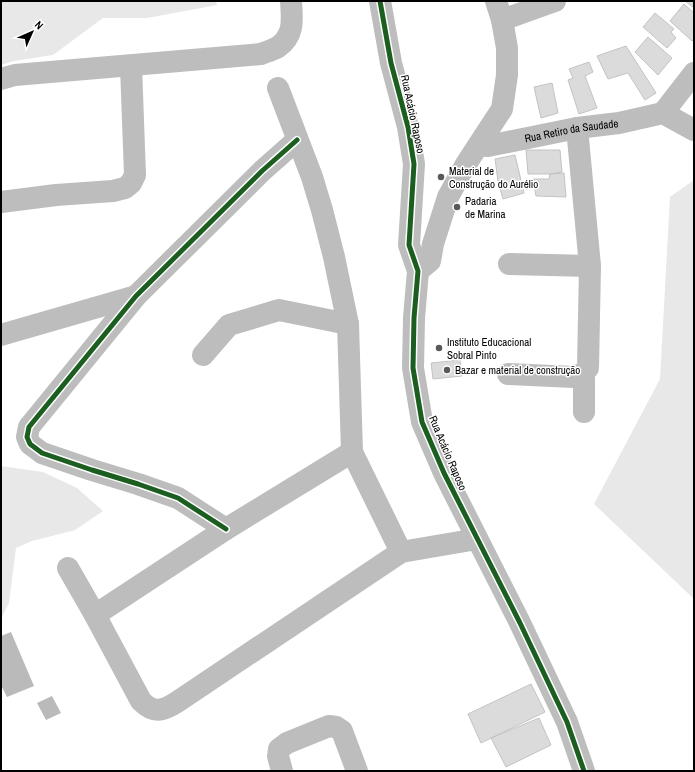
<svg xmlns="http://www.w3.org/2000/svg" width="695" height="772" font-family="'Archivo Narrow',sans-serif">
<style>
.green{fill:#e8e8e8}
.water{fill:#bababa}
.building{fill:#dbdbdb;stroke:#c3c3c3}
.lines{fill:none;stroke-linecap:round;stroke-linejoin:round}
.minor{stroke:#bdbdbd;stroke-width:22}
.cycleway-casing{stroke:#fff;stroke-width:8}
.cycleway{stroke:#1b5e20;stroke-width:5}
.poi-dot{fill:#595959;stroke:#fff;stroke-width:1.5}
.labels{text-anchor:middle;stroke-width:3;stroke-linejoin:round;paint-order:stroke}
.street-label{font-size:11px;fill:#000;stroke:#fff}
.poi-label{font-size:11px;fill:#000;stroke:#fff;text-anchor:start}
</style>
<rect width="100%" height="100%" fill="#fff"/>
<path class="green" d="M1 1H216L217 5 147 18H103L53 55 14 61 1 65Z
M694 180V599L594 504 660 379 670 197Z
M1 466 43 472 77 488 103 511 75 530 32 541 16 548 9 603 1 619Z"/>
<path class="water" d="M11 632 34 686 7 697 1 685V636Z
M52 696 61 713 46 720 37 703Z"/>
<path class="building" d="M685 1H694V8Z
M684 4 694 13V39L692 41 670 21Z
M655 13 674 29 671 32 676 38 667 48 643 27Z
M648 37 672 58 658 75 635 52Z
M626 46 656 93 645 100 628 73 608 79 597 56Z
M589 62 593 72 585 76 597 108 579 114 568 80 573 78 569 69Z
M552 83 558 113 541 118 534 87Z
M526 150H560L562 172 550 174H528Z
M515 155 524 193 503 199 498 181 495 159Z
M564 173 566 197 536 196 533 179H549L550 174Z
M460 360 462 376 433 379 431 363Z
M531 684 545 712 481 743 468 714Z
M539 718 551 745 506 767 491 738Z"/>
<g class="lines">
<g class="minor">
<path d="M380 1 391 63 408 127 414 164 409 245 418 271 414 318 413 368 422 422 444 473 520 623 567 722 584 771"/>
<path d="M502 20 555 1"/>
<path d="M1 79 15 75 261 54C266 52 273 50 278 47 295 35 292 19 291 1"/>
<path d="M278 88 312 177 322 210 334 257 348 324 352 452 401 552"/>
<path d="M663 113 694 73"/>
<path id="s1" d="M479 145 488 146 577 128 619 123 663 113 694 130"/>
<path d="M1 202 56 195 113 191 125 188 131 183 135 175 131 66"/>
<path d="M509 264 590 266"/>
<path d="M418 271 430 261 433 244 448 197 466 164 502 109 507 75V48L502 20 496 1"/>
<path d="M1 335 136 296"/>
<path d="M203 355 229 325 279 310 348 324"/>
<path d="M584 373V412"/>
<path d="M508 374 574 377 584 373 588 368 590 266 577 128"/>
<path d="M226 529 178 498 138 484 92 470 42 453 30 444 27 437 29 427 136 296 262 171 297 140"/>
<path d="M68 568 95 615 141 701C154 714 163 711 177 702L401 552 477 539"/>
<path d="M95 615 226 529 352 452"/>
<path d="M282 771 278 756 279 749 287 743 329 726 336 727 342 731 357 771"/>
</g>
<g class="cycleway-casing">
<path id="cycleway" d="M380 1 391 63 408 127 414 164 409 245 418 271 414 318 413 368 422 422 444 473 520 623 567 722 584 771
M226 529 178 498 138 484 92 470 42 453 30 444 27 437 29 427 136 296 262 171 297 140"/>
</g>
<use href="#cycleway" class="cycleway"/>
</g>
<g class="poi-dot">
<circle cx="441" cy="177" r="4"/>
<circle cx="457" cy="207" r="4"/>
<circle cx="439" cy="348" r="4"/>
<circle cx="447" cy="370" r="4"/>
</g>
<g class="labels">
<g class="street-label">
<text transform="translate(413 114) rotate(78)" y="4">Rua Acácio Raposo</text>
<text dy="4" stroke="none"><textPath href="#s1" startOffset="94">Rua Retiro da Saudade</textPath></text>
<text transform="translate(448 453) rotate(67)" y="4">Rua Acácio Raposo</text>
</g>
<g class="poi-label">
<text x="449" y="175">Material de<tspan x="449" dy="13">Construção do Aurélio</tspan></text>
<text x="465" y="205">Padaria<tspan x="465" dy="13">de Marina</tspan></text>
<text x="447" y="346">Instituto Educacional<tspan x="447" dy="13">Sobral Pinto</tspan></text>
<text x="455" y="374">Bazar e material de construção</text>
</g>
</g>
<rect width="695" height="772" fill="none" stroke="#000000" stroke-width="4"/>
<g transform="translate(32 32) rotate(45)" stroke="#ffffff" stroke-width="3" paint-order="stroke">
<path d="M0-3L7 15L0 10L-7 15Z" fill="#000000"/>
<text y="-6" font-size="11" font-weight="bold" text-anchor="middle" fill="#000000">N</text>
</g>
</svg>
